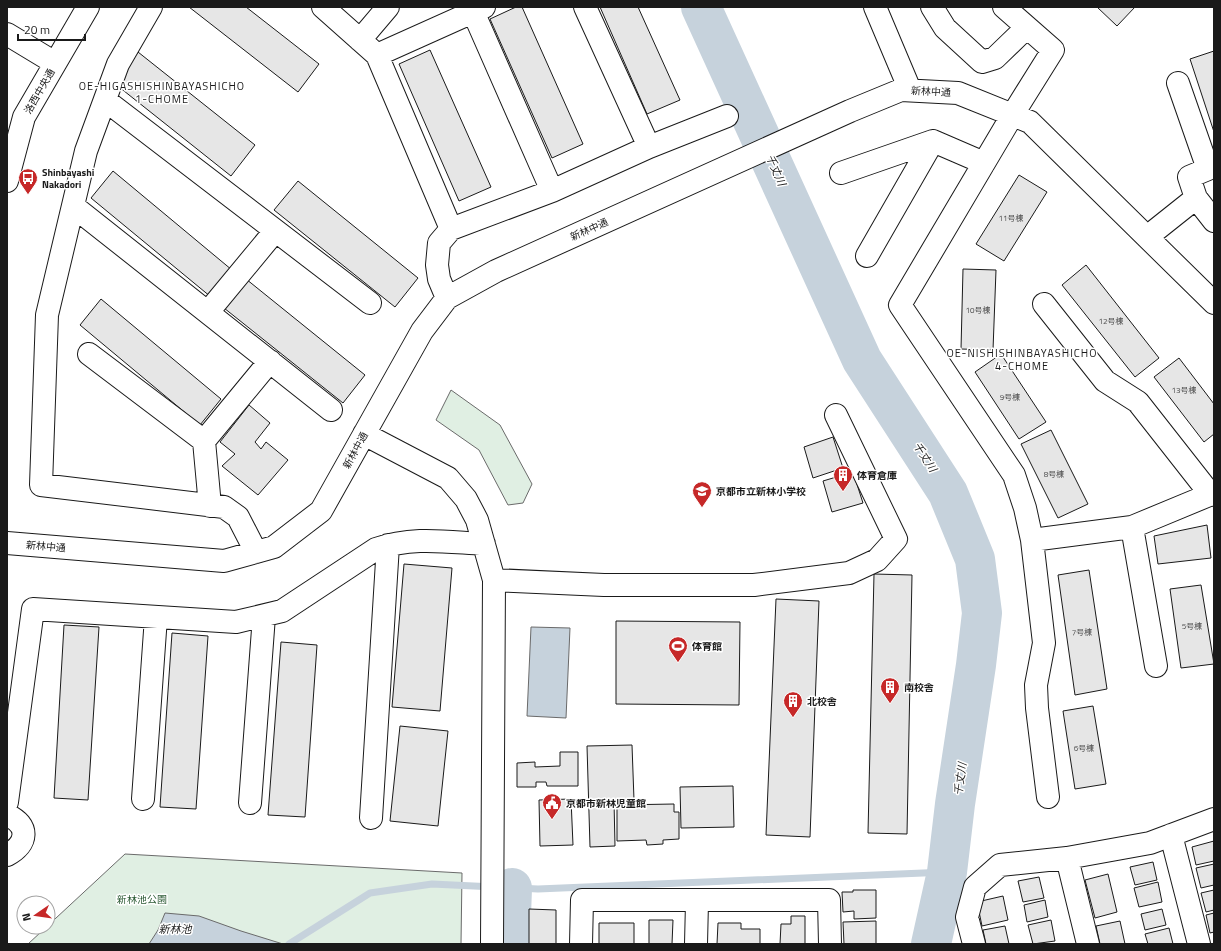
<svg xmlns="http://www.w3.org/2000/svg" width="1221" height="951" font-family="'Titillium Web','Noto Sans JP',sans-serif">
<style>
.green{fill:#e0efe3;stroke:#6a6a6a}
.water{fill:#c6d2dc;stroke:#6a6a6a}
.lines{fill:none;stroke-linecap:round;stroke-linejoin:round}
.stream{stroke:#c6d2dc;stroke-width:7}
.river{stroke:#c6d2dc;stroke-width:40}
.building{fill:#e6e6e6;stroke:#1a1a1a}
.minor-casing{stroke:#1a1a1a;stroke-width:24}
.minor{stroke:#fff;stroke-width:22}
.labels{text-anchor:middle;stroke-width:3;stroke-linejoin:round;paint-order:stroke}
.number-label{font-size:8px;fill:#4d4d4d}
.street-label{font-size:10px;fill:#1a1a1a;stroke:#fff}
.poi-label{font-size:10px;font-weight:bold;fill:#1a1a1a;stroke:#fff;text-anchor:start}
.park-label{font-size:10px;fill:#2b5a34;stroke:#fff}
.neighbourhood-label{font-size:11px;letter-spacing:1px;fill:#1a1a1a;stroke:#fff}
.water-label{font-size:11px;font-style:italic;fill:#1a1a1a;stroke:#fff}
</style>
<rect width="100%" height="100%" fill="#fff"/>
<path class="green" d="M451 390 500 425 532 484 523 503 508 505 479 450 436 420Z
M125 854 462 873 461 944H28Z"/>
<path class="water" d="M531 627 570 628 566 718 527 716Z
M165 913 199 916 241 931 283 944H149L158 930Z"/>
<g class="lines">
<path class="stream" d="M289 944 370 893 432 884 538 889 947 872"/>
<path class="river" d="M701 7 862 360 948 493 975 559 982 613 976 665 955 804 947 872 931 944
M510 944 512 888"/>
</g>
<path class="building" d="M189 7H246L319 64 298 92Z
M516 7H522L583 144 552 158 490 19Z
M600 7H638L680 100 647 114Z
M1097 7H1135L1117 26Z
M430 50 491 187 459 201 399 64Z
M1214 51V132L1190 59Z
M138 52 255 145 231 176 114 83Z
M113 171 232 270 211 297 91 198Z
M1019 175 1047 192 1004 261 976 244Z
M298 181 418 278 395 307 274 210Z
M1086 265 1159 358 1135 377 1062 285Z
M963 269 996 270 993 350 961 349Z
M246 279 365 375 343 403 224 308Z
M101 299 221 399 200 425 80 325Z
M1001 354 1046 422 1019 439 975 372Z
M1179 358 1214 404V434L1204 442 1154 377Z
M249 405 270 423 255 442 261 449 266 442 288 460 258 495 222 466 235 454 220 442Z
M1051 430 1088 504 1058 518 1021 444Z
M833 437 843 468 813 478 804 447Z
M853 472 863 503 832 512 823 481Z
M1207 525 1211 558 1158 564 1154 536Z
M404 564 452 568 440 711 392 707Z
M1089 570 1107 689 1075 695 1058 575Z
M874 574 912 575 907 834 868 833Z
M1201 585 1214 664 1181 668 1170 589Z
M776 599 819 601 810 837 766 835Z
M616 621 740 622 739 705 616 704Z
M64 625 99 627 88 800 54 798Z
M172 633 208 636 196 809 160 807Z
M281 642 317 645 305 817 268 815Z
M1093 706 1106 784 1075 789 1063 711Z
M400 726 448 731 438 826 390 821Z
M632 745 634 800 614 801 615 846 590 847 587 746Z
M560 752H578V786H547L546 782H536V787H517V763L535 762V767L560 766Z
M733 786 734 827 681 828 680 787Z
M571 799 573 845 540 846 539 800Z
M674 804V812H679V839L663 840V844L647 845 646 840 617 841V805Z
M1214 841V861L1196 865 1192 847Z
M1153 862 1157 880 1135 885 1130 867Z
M1214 864V885L1201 888 1196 868Z
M1108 874 1117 912 1095 918 1085 880Z
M1039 877 1044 898 1023 902 1018 881Z
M1158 882 1162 902 1139 907 1134 888Z
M853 890H876V918L854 919V911L843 912 842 892H853Z
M1214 890V910L1206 912 1201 893Z
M1003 896 1008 920 982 926 977 902Z
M1045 900 1048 917 1027 922 1024 905Z
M529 909 556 910V944H529Z
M1162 909 1166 925 1145 930 1141 914Z
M1214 913V932L1210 933 1206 915Z
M791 916H805V944H780L781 924H791Z
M649 920H673L672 944H649Z
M1051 920 1055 941 1033 944 1028 925Z
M876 921V944H844L843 922Z
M1120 921 1125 944H1100L1096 926Z
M599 923H634V944H599Z
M718 923H741V929H760V944H717Z
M1005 926 1009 944H986L983 930Z
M1169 928 1173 944H1148L1145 934Z"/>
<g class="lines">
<g class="minor-casing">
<path id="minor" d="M151 7 118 64 86 151 47 315 41 485 224 507 238 517 256 552
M323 7 377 55 451 229
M471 7 552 191
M585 7 649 147
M875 7 910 90
M932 7 945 28 982 62 995 58 1026 28
M1004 7 1053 50 1013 114 900 305 1014 475 1025 508 1032 540 1044 643 1036 685 1037 708 1048 797
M7 34 55 63
M360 40 388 7
M377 55 484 7
M1178 83 1208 169 1189 177 1196 198 1214 221
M105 100 370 303
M841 173 933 141 984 163
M7 181 24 117 88 7
M73 206 331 410
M1147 237 1196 198
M867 256 933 141
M447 298 439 279 437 265 439 243 451 229 552 191 649 147 727 116
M1044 304 1105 381 1138 402 1211 495
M208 312 275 231
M89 354 204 441
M364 434 448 478 466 499 477 520 494 580 492 944
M210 506 204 441 270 361
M1132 527 1156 666
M1032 540 1132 527 1214 493
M7 543 224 561 274 547 321 511 422 331 447 298 496 271 850 111 901 90 958 93 1030 122 1214 303
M494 580 604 585H754L849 573 877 560 896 539 836 415
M143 799 156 617
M7 802 33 609 236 622 282 611 376 549C413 536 446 542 484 544
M250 803 264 616
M7 815C30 825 28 844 7 855
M371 818 388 545
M1171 835 1199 944
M1067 858 1088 944
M581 944 582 900H829L830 944
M696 944 697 902
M974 944 967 917 975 887 1000 865 1067 858 1150 843 1214 819"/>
</g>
<use href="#minor" class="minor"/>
</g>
<defs>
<g id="bus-pin" transform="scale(1)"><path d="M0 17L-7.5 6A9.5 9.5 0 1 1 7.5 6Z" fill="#c62828" stroke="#fff"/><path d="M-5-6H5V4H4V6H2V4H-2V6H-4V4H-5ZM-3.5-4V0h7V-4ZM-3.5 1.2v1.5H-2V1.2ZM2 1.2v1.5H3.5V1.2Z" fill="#fff"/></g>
<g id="building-pin" transform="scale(1)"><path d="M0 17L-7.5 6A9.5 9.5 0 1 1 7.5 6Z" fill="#c62828" stroke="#fff"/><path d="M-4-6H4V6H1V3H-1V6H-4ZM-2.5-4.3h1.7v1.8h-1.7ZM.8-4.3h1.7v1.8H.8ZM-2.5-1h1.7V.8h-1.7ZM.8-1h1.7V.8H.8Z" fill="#fff"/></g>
<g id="school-pin" transform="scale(1)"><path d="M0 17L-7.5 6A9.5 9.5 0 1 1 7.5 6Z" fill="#c62828" stroke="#fff"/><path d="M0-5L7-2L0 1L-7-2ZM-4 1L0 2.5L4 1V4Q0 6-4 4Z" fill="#fff"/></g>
<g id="stadium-pin" transform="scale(1)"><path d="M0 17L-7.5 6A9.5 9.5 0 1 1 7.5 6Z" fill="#c62828" stroke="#fff"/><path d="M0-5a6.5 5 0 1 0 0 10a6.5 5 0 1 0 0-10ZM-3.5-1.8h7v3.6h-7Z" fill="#fff"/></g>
<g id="civic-pin" transform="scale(1)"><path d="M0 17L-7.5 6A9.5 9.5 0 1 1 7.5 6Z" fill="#c62828" stroke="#fff"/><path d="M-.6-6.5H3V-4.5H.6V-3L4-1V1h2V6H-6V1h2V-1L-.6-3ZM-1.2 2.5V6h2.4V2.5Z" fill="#fff"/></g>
</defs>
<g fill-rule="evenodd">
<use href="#bus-pin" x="28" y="178"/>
<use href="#building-pin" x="843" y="475"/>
<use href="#school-pin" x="702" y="491"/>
<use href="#stadium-pin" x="678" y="646"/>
<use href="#building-pin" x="890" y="687"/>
<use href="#building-pin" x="793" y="701"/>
<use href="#civic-pin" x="552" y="803"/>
</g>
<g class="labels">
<g class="number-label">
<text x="1011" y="221">11号棟</text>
<text x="978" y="313">10号棟</text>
<text x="1111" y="324">12号棟</text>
<text x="1184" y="393">13号棟</text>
<text x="1010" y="400">9号棟</text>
<text x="1054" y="477">8号棟</text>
<text x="1192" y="629">5号棟</text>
<text x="1082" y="635">7号棟</text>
<text x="1084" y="751">6号棟</text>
</g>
<g class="street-label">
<text transform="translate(39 91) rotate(-60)" y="4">洛西中央通</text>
<text transform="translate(931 91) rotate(3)" y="4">新林中通</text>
<text transform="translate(589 229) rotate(-24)" y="4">新林中通</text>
<text transform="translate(355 450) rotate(-61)" y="4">新林中通</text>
<text transform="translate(46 546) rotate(5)" y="4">新林中通</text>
</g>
<g class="poi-label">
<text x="42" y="176">Shinbayashi<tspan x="42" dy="12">Nakadori</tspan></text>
<text x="857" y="479">体育倉庫</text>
<text x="716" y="495">京都市立新林小学校</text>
<text x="692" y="650">体育館</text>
<text x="904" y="691">南校舎</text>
<text x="807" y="705">北校舎</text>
<text x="566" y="807">京都市新林児童館</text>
</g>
<g class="park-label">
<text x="142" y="903">新林池公園</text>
</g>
<g class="neighbourhood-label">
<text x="162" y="90">OE-HIGASHISHINBAYASHICHO<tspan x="162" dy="13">1-CHOME</tspan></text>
<text x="1022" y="357">OE-NISHISHINBAYASHICHO<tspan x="1022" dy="13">4-CHOME</tspan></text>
</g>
<g class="water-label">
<text transform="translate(776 170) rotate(66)" y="4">千丈川</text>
<text transform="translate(925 457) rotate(57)" y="4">千丈川</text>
<text transform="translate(960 779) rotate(-82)" y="4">千丈川</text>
<text x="175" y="933">新林池</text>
</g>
</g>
<rect width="1221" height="951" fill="none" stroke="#1a1a1a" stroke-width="16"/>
<g transform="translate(36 915) rotate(257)"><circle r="19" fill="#ffffff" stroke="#a3a3a3"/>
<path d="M0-3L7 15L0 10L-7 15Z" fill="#c62828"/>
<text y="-6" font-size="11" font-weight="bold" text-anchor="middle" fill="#1a1a1a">N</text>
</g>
<path d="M18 34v6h67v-6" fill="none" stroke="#1a1a1a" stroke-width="2"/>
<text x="24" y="34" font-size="12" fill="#1a1a1a" stroke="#ffffff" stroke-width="3" paint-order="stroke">20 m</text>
</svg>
